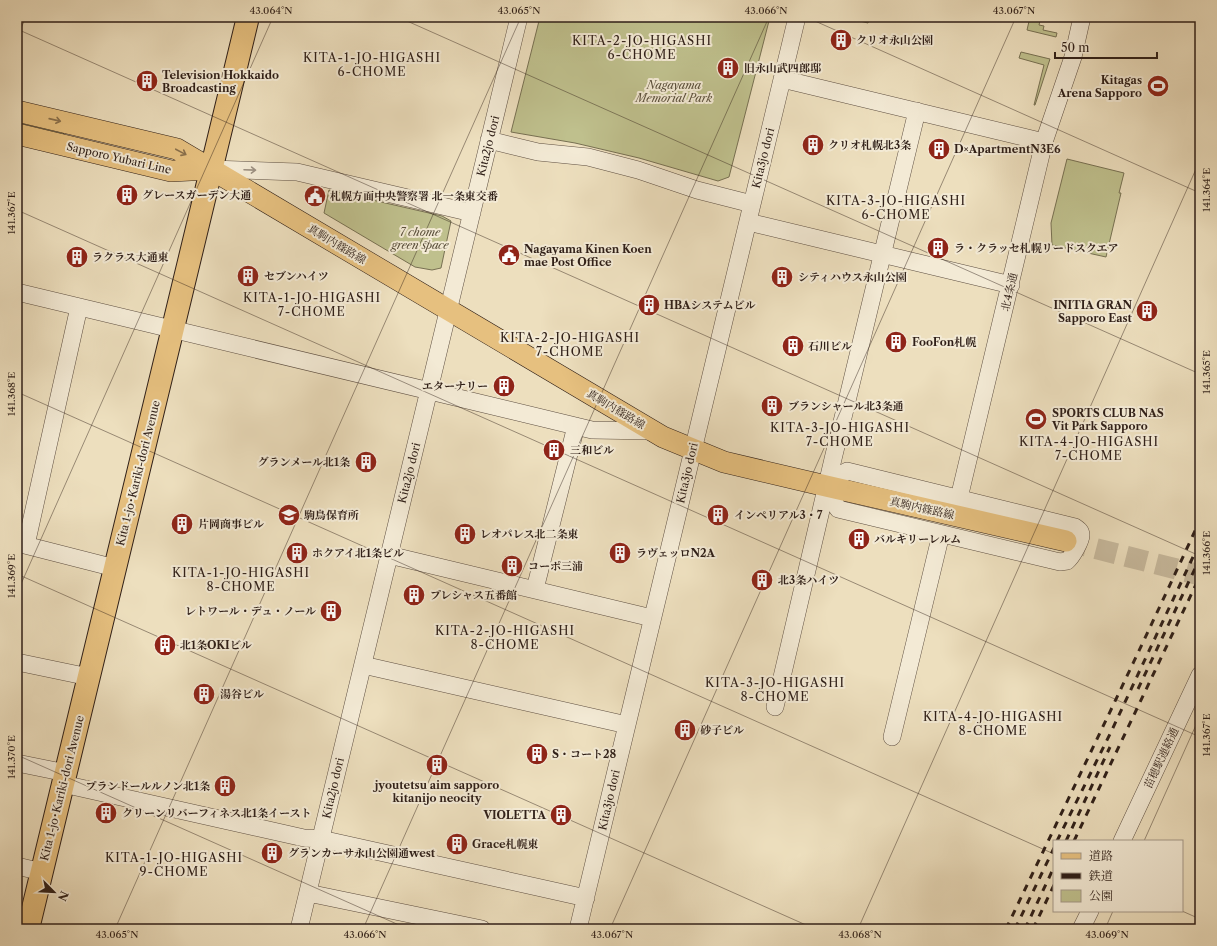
<svg xmlns="http://www.w3.org/2000/svg" width="1217" height="946" font-family="'Libre Caslon Text','Noto Serif JP',serif">
<style>
.green{fill:#bfc08d;stroke:#777052}
.lines{fill:none;stroke-linecap:round;stroke-linejoin:round}
.major-tunnel{stroke:#c7b99d;stroke-width:21;stroke-dasharray:21 10;stroke-linecap:butt}
.minor-casing{stroke:#5e4f42;stroke-width:18}
.major-casing{stroke:#2f1f18;stroke-width:22}
.highway-casing{stroke:#2f1f18;stroke-width:24}
.minor{stroke:#f3ead5;stroke-width:17}
.major{stroke:#e6c07f;stroke-width:21}
.highway{stroke:#e6c07f;stroke-width:22}
.rail{stroke:#2f1f18;stroke-width:3;stroke-dasharray:7 7;stroke-linecap:butt}
.oneway{stroke:#8a704c}
.oneway2{stroke:#9b8f80}
.ticks{fill:none;stroke:#2f1f18;stroke-width:1;stroke-opacity:0.45}
.labels{text-anchor:middle;stroke-width:4;stroke-linejoin:round;paint-order:stroke}
.poi-label{font-size:11px;font-weight:bold;fill:#2f1f18;stroke:#f3ead5;text-anchor:start}
.park-label{font-size:11px;font-style:italic;fill:#5a4f3b;stroke:#f3ead5}
.street-label{font-size:11px;fill:#2f1f18;stroke:#f3ead5}
.neighbourhood-label{font-size:12px;letter-spacing:1px;fill:#2f1f18;stroke:#f3ead5}
.neatline{fill:none;stroke:#2f1f18;stroke-width:1.5}
.ticks-label{font-size:10px;text-anchor:middle;fill:#2f1f18}
</style>
<rect width="100%" height="100%" fill="#eddfbe"/>
<filter id="stains"><feTurbulence type="fractalNoise" baseFrequency=".005" numOctaves="4"/><feColorMatrix values="0 0 0 0 .2 0 0 0 0 .09 0 0 0 0 .02 0 0 0 .5 -.17"/></filter>
<radialGradient id="worn" r=".72"><stop offset=".6" stop-color="#630" stop-opacity="0"/><stop offset="1" stop-color="#630" stop-opacity=".3"/></radialGradient>
<path class="green" d="M540 17H770L729 177 718 181 639 158 575 143 511 132Z
M844 17H870L868 23Z
M1030 17H1041L1039 25 1044 26 1043 30 1057 33 1056 37 1027 30Z
M1021 52 1050 59 1035 105H1034L1044 65 1019 58Z
M17 119 64 132 63 136 17 126Z
M1067 159 1124 173 1119 193H1121L1106 257 1052 245 1051 223Z
M329 190 442 216 451 221 441 268 432 270 415 267 324 213Z"/>
<g class="lines">
<path class="major-tunnel" d="M1066 541 1200 575"/>
<g class="minor-casing">
<path id="minor" d="M782 79 1044 142
M489 140 538 152 588 157 638 170 697 190 752 204
M211 169 297 172 472 213
M748 222 1011 285
M17 292 592 430 653 431
M847 471 1075 527C1078 529 1081 531 1081 535 1081 541 1072 557 1067 561L1060 562 838 509 826 486Z
M959 498 1044 142 1073 57 1082 17
M17 543 115 568
M26 545 79 307
M389 555 652 618
M535 589 576 426
M17 662 89 677
M363 665 627 725
M775 707 833 459 917 111
M892 737 941 534
M17 763 66 773
M63 784 304 838 321 839 586 898
M1122 841 1200 675
M17 866 42 872
M308 893 482 929
M299 929 519 17
M578 929 797 17
M1081 929 1090 911"/>
</g>
<g class="major-casing">
<path id="major" d="M17 111 177 149 663 437 724 462 826 486 1066 541
M17 134 171 171 211 169"/>
</g>
<g class="highway-casing">
<path id="highway" d="M28 929 248 17"/>
</g>
<use href="#minor" class="minor"/>
<use href="#major" class="major"/>
<use href="#highway" class="highway"/>
<path class="rail" d="M1138 689 1200 558
M1057 841 1111 732 1200 542
M1066 841 1110 747
M1074 841 1200 576
M1006 929C1071 793 1137 657 1200 520
M1015 929 1054 848
M1025 929 1054 867
M1033 929 1054 885"/>
</g>
<defs><path id="oneway-shaft" d="M-6 0H5M1.5-3L5.5 0L1.5 3" fill="none" stroke-width="1.6" stroke-linecap="round" stroke-linejoin="round"/></defs>
<g class="oneway">
<use href="#oneway-shaft" transform="translate(55 120) rotate(13)"/>
<use href="#oneway-shaft" transform="translate(181 152) rotate(28)"/>
</g>
<use class="oneway2" href="#oneway-shaft" transform="translate(250 170) rotate(2)"/>
<path class="ticks" d="M398 17 1200 374M806 17 1200 193M17 29 1200 556M17 37 26 17M17 210 1200 737M17 392 1054 854M17 574 815 929M17 593 273 17M17 755 408 929M1144 841 1200 716M1182 911 1200 919M115 929 521 17M363 929 769 17M610 929 1016 17M858 929 1200 160M1105 929 1113 911"/>
<defs>
<g id="building-disc" transform="scale(1.15)"><circle r="9.5" fill="#8f2418" stroke="#f3ead5"/><path d="M-4-6H4V6H1V3H-1V6H-4ZM-2.5-4.3h1.7v1.8h-1.7ZM.8-4.3h1.7v1.8H.8ZM-2.5-1h1.7V.8h-1.7ZM.8-1h1.7V.8H.8Z" fill="#fff"/></g>
<g id="stadium-disc" transform="scale(1.15)"><circle r="9.5" fill="#8f2418" stroke="#f3ead5"/><path d="M0-5a6.5 5 0 1 0 0 10a6.5 5 0 1 0 0-10ZM-3.5-1.8h7v3.6h-7Z" fill="#fff"/></g>
<g id="civic-disc" transform="scale(1.15)"><circle r="9.5" fill="#8f2418" stroke="#f3ead5"/><path d="M-.6-6.5H3V-4.5H.6V-3L4-1V1h2V6H-6V1h2V-1L-.6-3ZM-1.2 2.5V6h2.4V2.5Z" fill="#fff"/></g>
<g id="school-disc" transform="scale(1.15)"><circle r="9.5" fill="#8f2418" stroke="#f3ead5"/><path d="M0-5L7-2L0 1L-7-2ZM-4 1L0 2.5L4 1V4Q0 6-4 4Z" fill="#fff"/></g>
</defs>
<g fill-rule="evenodd">
<use href="#building-disc" x="841" y="40"/>
<use href="#building-disc" x="728" y="68"/>
<use href="#building-disc" x="147" y="81"/>
<use href="#stadium-disc" x="1158" y="86"/>
<use href="#building-disc" x="813" y="145"/>
<use href="#building-disc" x="939" y="149"/>
<use href="#building-disc" x="127" y="195"/>
<use href="#civic-disc" x="315" y="196"/>
<use href="#building-disc" x="938" y="248"/>
<use href="#civic-disc" x="509" y="255"/>
<use href="#building-disc" x="77" y="257"/>
<use href="#building-disc" x="248" y="276"/>
<use href="#building-disc" x="782" y="277"/>
<use href="#building-disc" x="649" y="305"/>
<use href="#building-disc" x="1147" y="311"/>
<use href="#building-disc" x="896" y="342"/>
<use href="#building-disc" x="793" y="346"/>
<use href="#building-disc" x="504" y="386"/>
<use href="#building-disc" x="772" y="406"/>
<use href="#stadium-disc" x="1036" y="419"/>
<use href="#building-disc" x="554" y="450"/>
<use href="#building-disc" x="366" y="462"/>
<use href="#school-disc" x="289" y="515"/>
<use href="#building-disc" x="718" y="515"/>
<use href="#building-disc" x="182" y="524"/>
<use href="#building-disc" x="465" y="534"/>
<use href="#building-disc" x="859" y="539"/>
<use href="#building-disc" x="297" y="553"/>
<use href="#building-disc" x="620" y="553"/>
<use href="#building-disc" x="512" y="566"/>
<use href="#building-disc" x="762" y="580"/>
<use href="#building-disc" x="414" y="595"/>
<use href="#building-disc" x="331" y="611"/>
<use href="#building-disc" x="165" y="645"/>
<use href="#building-disc" x="204" y="694"/>
<use href="#building-disc" x="685" y="730"/>
<use href="#building-disc" x="537" y="754"/>
<use href="#building-disc" x="437" y="765"/>
<use href="#building-disc" x="225" y="786"/>
<use href="#building-disc" x="106" y="813"/>
<use href="#building-disc" x="561" y="815"/>
<use href="#building-disc" x="457" y="844"/>
<use href="#building-disc" x="272" y="853"/>
</g>
<g class="labels">
<g class="poi-label">
<text x="856" y="44">クリオ永山公園</text>
<text x="744" y="72">旧永山武四郎邸</text>
<text x="162" y="79">Television Hokkaido<tspan x="162" dy="13">Broadcasting</tspan></text>
<text x="1142" y="84" text-anchor="end">Kitagas<tspan x="1142" dy="13">Arena Sapporo</tspan></text>
<text x="828" y="149">クリオ札幌北3条</text>
<text x="954" y="153">D×ApartmentN3E6</text>
<text x="142" y="199">グレースガーデン大通</text>
<text x="330" y="200">札幌方面中央警察署 北一条東交番</text>
<text x="954" y="252">ラ・クラッセ札幌リードスクエア</text>
<text x="524" y="253">Nagayama Kinen Koen<tspan x="524" dy="13">mae Post Office</tspan></text>
<text x="92" y="261">ラクラス大通東</text>
<text x="264" y="280">セブンハイツ</text>
<text x="798" y="281">シティハウス永山公園</text>
<text x="664" y="309">HBAシステムビル</text>
<text x="1132" y="309" text-anchor="end">INITIA GRAN<tspan x="1132" dy="13">Sapporo East</tspan></text>
<text x="912" y="346">FooFon札幌</text>
<text x="808" y="350">石川ビル</text>
<text x="488" y="390" text-anchor="end">エターナリー</text>
<text x="788" y="410">ブランシャール北3条通</text>
<text x="1052" y="417">SPORTS CLUB NAS<tspan x="1052" dy="13">Vit Park Sapporo</tspan></text>
<text x="570" y="454">三和ビル</text>
<text x="350" y="466" text-anchor="end">グランメール北1条</text>
<text x="304" y="519">駒鳥保育所</text>
<text x="734" y="519">インペリアル3・7</text>
<text x="198" y="528">片岡商事ビル</text>
<text x="480" y="538">レオパレス北二条東</text>
<text x="874" y="543">バルキリーレルム</text>
<text x="312" y="557">ホクアイ北1条ビル</text>
<text x="636" y="557">ラヴェッロN2A</text>
<text x="528" y="570">コーポ三浦</text>
<text x="778" y="584">北3条ハイツ</text>
<text x="430" y="599">プレシャス五番館</text>
<text x="316" y="615" text-anchor="end">レトワール・デュ・ノール</text>
<text x="180" y="649">北1条OKIビル</text>
<text x="220" y="698">湯谷ビル</text>
<text x="700" y="734">砂子ビル</text>
<text x="552" y="758">S・コート28</text>
<text x="437" y="789" text-anchor="middle">jyoutetsu aim sapporo<tspan x="437" dy="13">kitanijo neocity</tspan></text>
<text x="210" y="790" text-anchor="end">プランドールルノン北1条</text>
<text x="122" y="817">クリーンリバーフィネス北1条イースト</text>
<text x="546" y="819" text-anchor="end">VIOLETTA</text>
<text x="472" y="848">Grace札幌東</text>
<text x="288" y="857">グランカーサ永山公園通west</text>
</g>
<g class="park-label">
<text x="674" y="89">Nagayama<tspan x="674" dy="13">Memorial Park</tspan></text>
<text x="420" y="236">7 chome<tspan x="420" dy="13">green space</tspan></text>
</g>
<g class="street-label">
<text transform="translate(488 146) rotate(-76)" y="4">Kita2jo dori</text>
<text transform="translate(119 158) rotate(13)" y="4">Sapporo Yubari Line</text>
<text transform="translate(763 158) rotate(-76)" y="4">Kita3jo dori</text>
<text transform="translate(337 244) rotate(31)" y="4">真駒内篠路線</text>
<text transform="translate(1009 292) rotate(-77)" y="4">北4条通</text>
<text transform="translate(616 409) rotate(31)" y="4">真駒内篠路線</text>
<text transform="translate(138 473) rotate(-76)" y="4">Kita 1-jo･Kariki-dori Avenue</text>
<text transform="translate(409 473) rotate(-76)" y="4">Kita2jo dori</text>
<text transform="translate(687 473) rotate(-77)" y="4">Kita3jo dori</text>
<text transform="translate(922 508) rotate(13)" y="4">真駒内篠路線</text>
<text transform="translate(1161 758) rotate(-65)" y="4">苗穂駅連絡通</text>
<text transform="translate(62 788) rotate(-76)" y="4">Kita 1-jo･Kariki-dori Avenue</text>
<text transform="translate(333 788) rotate(-77)" y="4">Kita2jo dori</text>
<text transform="translate(609 800) rotate(-77)" y="4">Kita3jo dori</text>
</g>
<g class="neighbourhood-label">
<text x="642" y="45">KITA-2-JO-HIGASHI<tspan x="642" dy="14">6-CHOME</tspan></text>
<text x="372" y="62">KITA-1-JO-HIGASHI<tspan x="372" dy="14">6-CHOME</tspan></text>
<text x="896" y="205">KITA-3-JO-HIGASHI<tspan x="896" dy="14">6-CHOME</tspan></text>
<text x="312" y="302">KITA-1-JO-HIGASHI<tspan x="312" dy="14">7-CHOME</tspan></text>
<text x="570" y="342">KITA-2-JO-HIGASHI<tspan x="570" dy="14">7-CHOME</tspan></text>
<text x="840" y="432">KITA-3-JO-HIGASHI<tspan x="840" dy="14">7-CHOME</tspan></text>
<text x="1089" y="446">KITA-4-JO-HIGASHI<tspan x="1089" dy="14">7-CHOME</tspan></text>
<text x="241" y="577">KITA-1-JO-HIGASHI<tspan x="241" dy="14">8-CHOME</tspan></text>
<text x="505" y="635">KITA-2-JO-HIGASHI<tspan x="505" dy="14">8-CHOME</tspan></text>
<text x="775" y="687">KITA-3-JO-HIGASHI<tspan x="775" dy="14">8-CHOME</tspan></text>
<text x="993" y="721">KITA-4-JO-HIGASHI<tspan x="993" dy="14">8-CHOME</tspan></text>
<text x="174" y="862">KITA-1-JO-HIGASHI<tspan x="174" dy="14">9-CHOME</tspan></text>
</g>
</g>
<rect width="1217" height="946" fill="none" stroke="#eddfbe" stroke-width="44"/>
<rect x="1053" y="840" width="130" height="72" fill="#f3ead5" stroke="#a59989"/>
<rect x="1061" y="853" width="20" height="6" fill="#e6c07f" stroke="#a59989"/>
<text x="1089" y="860" font-size="12" fill="#2f1f18">道路</text>
<rect x="1061" y="873" width="20" height="6" fill="#2f1f18" stroke="#a59989"/>
<text x="1089" y="880" font-size="12" fill="#2f1f18">鉄道</text>
<rect x="1061" y="890" width="20" height="12" fill="#bfc08d" stroke="#a59989"/>
<text x="1089" y="900" font-size="12" fill="#2f1f18">公園</text>
<g transform="translate(54 892) rotate(114)" stroke="#f3ead5" stroke-width="3" paint-order="stroke">
<path d="M0-3L7 15L0 10L-7 15Z" fill="#2f1f18"/>
<text y="-6" font-size="11" font-weight="bold" text-anchor="middle" fill="#2f1f18">N</text>
</g>
<path d="M1055 52v6h102v-6" fill="none" stroke="#2f1f18" stroke-width="2"/>
<text x="1061" y="52" font-size="12" fill="#2f1f18" stroke="#f3ead5" stroke-width="3" paint-order="stroke">50 m</text>
<rect x="22" y="22" width="1173" height="902" class="neatline"/>
<g class="ticks-label">
<text x="271" y="14">43.064°N</text>
<text x="519" y="14">43.065°N</text>
<text x="766" y="14">43.066°N</text>
<text x="1014" y="14">43.067°N</text>
<text transform="translate(1206 190) rotate(-90)" y="4">141.364°E</text>
<text transform="translate(11 213) rotate(-90)" y="4">141.367°E</text>
<text transform="translate(1206 372) rotate(-90)" y="4">141.365°E</text>
<text transform="translate(11 394) rotate(-90)" y="4">141.368°E</text>
<text transform="translate(1206 553) rotate(-90)" y="4">141.366°E</text>
<text transform="translate(11 576) rotate(-90)" y="4">141.369°E</text>
<text transform="translate(1206 735) rotate(-90)" y="4">141.367°E</text>
<text transform="translate(11 757) rotate(-90)" y="4">141.370°E</text>
<text x="117" y="938">43.065°N</text>
<text x="365" y="938">43.066°N</text>
<text x="612" y="938">43.067°N</text>
<text x="860" y="938">43.068°N</text>
<text x="1107" y="938">43.069°N</text>
</g>
<rect width="100%" height="100%" filter="url(#stains)"/>
<rect width="100%" height="100%" fill="url(#worn)"/>
</svg>
